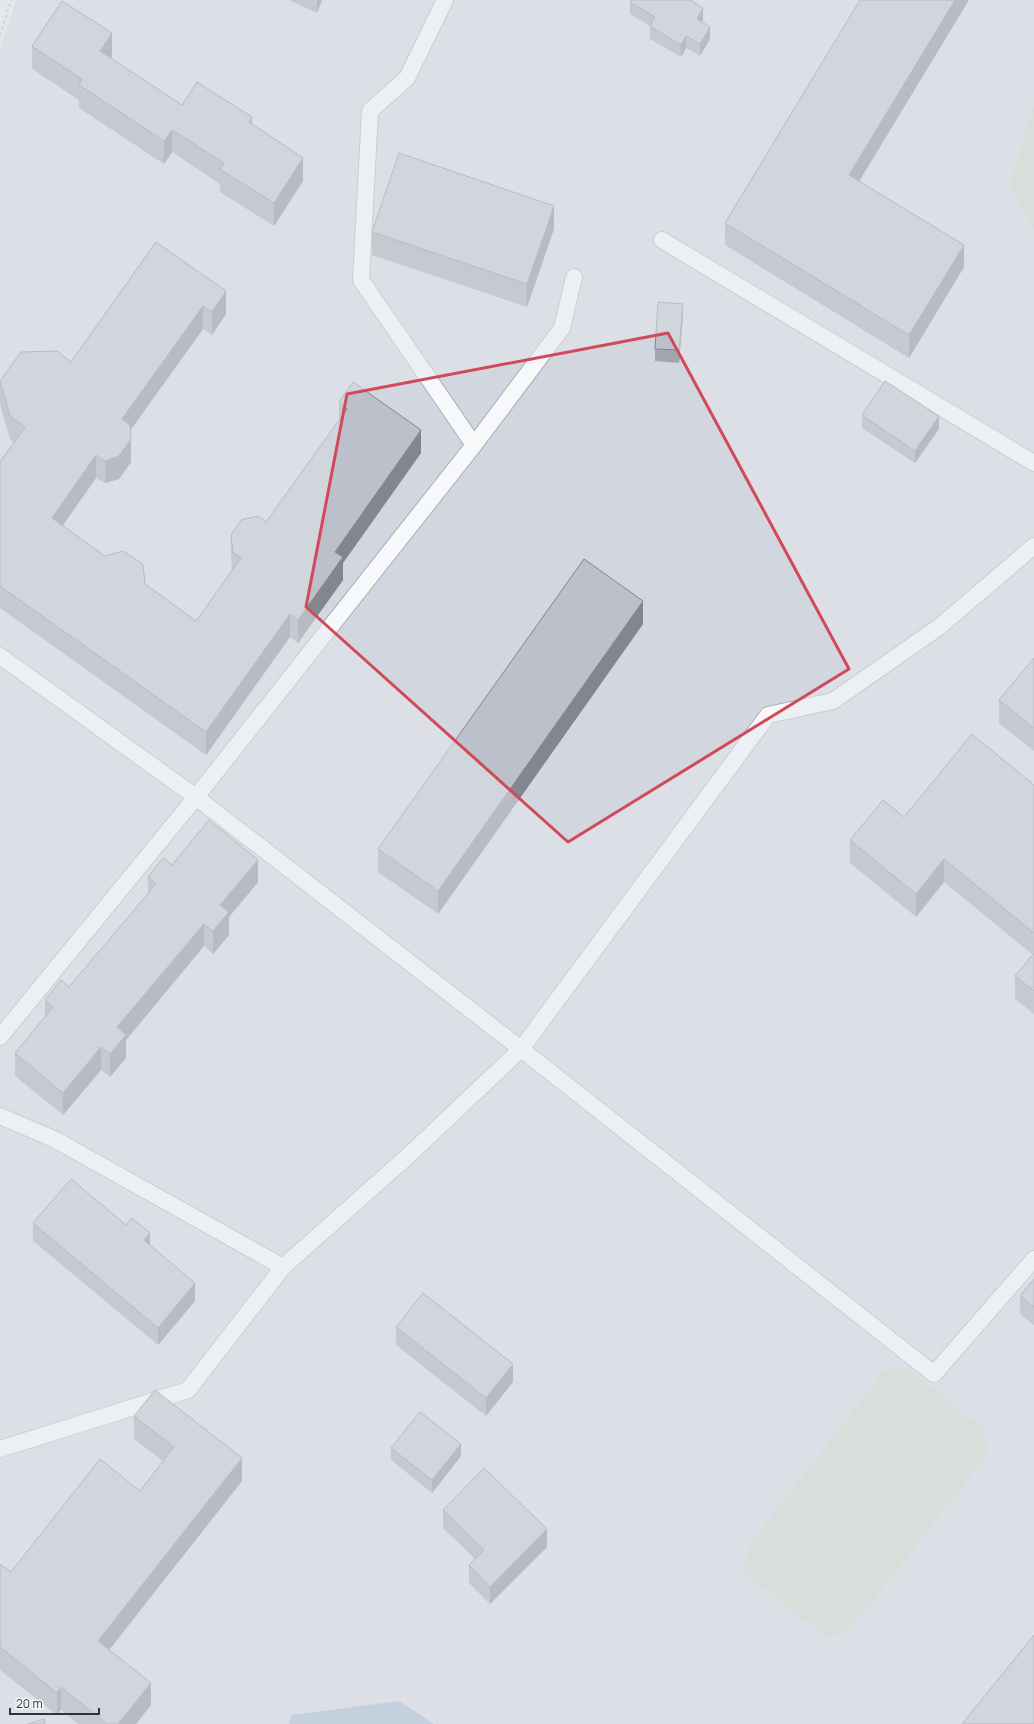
<svg xmlns="http://www.w3.org/2000/svg" width="1034" height="1724" font-family="Manrope,sans-serif">
<style>
.built{fill:#d2d6de}
.green{fill:#c9d6c5}
.water{fill:#9fb4cc}
.lines{fill:none;stroke-linecap:round;stroke-linejoin:round}
.lane-casing{stroke:#a9aeb7;stroke-width:18}
.path{stroke:#c2c5cb;stroke-width:2.5;stroke-dasharray:3 3;stroke-linecap:butt}
.lane{stroke:#f7f8fa;stroke-width:16}
.wall{fill:#a1a5ae}
.shaded-wall{fill:#83868d}
.building{fill:#bbc0ca;stroke:#83868d}
.marked{fill:none;stroke:#d1495b;stroke-width:3;stroke-linejoin:round}
</style>
<rect width="100%" height="100%" fill="#e4e7ec"/>
<path class="built" d="M16 0H1034V1724H0V50Z"/>
<path class="green" d="M1034 106V230L1009 184Z
M905 1367 984 1429 988 1454 852 1627 828 1639 743 1571 752 1541 884 1371Z"/>
<path class="water" d="M399 1701 434 1724H289L292 1715Z"/>
<g class="lines">
<g class="lane-casing">
<path id="lane" d="M662 240 1034 463
M474 445 562 328 574 277
M0 656 196 797 521 1049 934 1374 1034 1259
M0 1037 196 797 474 445 361 280 370 111 407 78 445 0
M0 1116 54 1139 283 1267
M0 1449 188 1390 283 1267 409 1155 521 1049 768 715 833 701 939 627 1034 546"/>
</g>
<path class="path" d="M0 35 11 0"/>
<use href="#lane" class="lane"/>
</g>
<path class="wall" d="M289 0H322L317 13Z
M630 2 703 20 702 22 710 39 700 56 686 48 681 57 650 39V26L630 14Z
M32 46 112 56 110 58 182 105 252 124 303 181 274 226 220 192V184L172 152 164 164 79 108V100L32 69Z
M859 181 964 267 909 358 725 245V223Z
M554 229 527 307 372 255V232Z
M156 242 226 314 212 335 203 329 130 430 131 462 119 479 105 483 96 478 62 526 196 621 232 570 231 557V535L266 522 339 420V402L421 453 343 563V580L298 643 290 637 206 755 0 608V462L14 442 10 439 0 404V381L71 362Z
M683 316 679 363 655 361V349Z
M862 415 939 429 915 463 862 428Z
M643 624 438 914 378 872V849Z
M1034 658V751L999 723V700Z
M1034 785V1014L1015 999V976L1033 955 944 882 916 917 850 863V840L904 817Z
M172 865 258 882 229 917V935L213 954 204 946 126 1040V1058L110 1077 101 1070 63 1115 15 1076V1053L45 1017V1000L69 987 148 894V877Z
M33 1223 150 1245 195 1301 158 1345 33 1241Z
M1034 1279V1325L1020 1314V1296Z
M396 1327 513 1382 486 1416 396 1345Z
M134 1416 242 1481 109 1650 151 1705 136 1724H78L61 1710 57 1715 0 1670V1564L11 1572 140 1491 163 1461 134 1439Z
M391 1448 461 1456 432 1493 391 1460Z
M443 1510 547 1547 490 1604 469 1583V1565L475 1559 443 1528Z"/>
<path class="shaded-wall" d="M317 0H322L317 13Z
M955 0H969L849 198V175Z
M703 8V20L697 31V19Z
M710 27V39L700 56V44Z
M112 33V56L100 74V51Z
M686 36V48L681 57V45Z
M252 117V140L249 122Z
M172 130V152L164 164V141Z
M303 158V181L274 226V203Z
M554 206V229L527 307V284Z
M964 245V267L909 358V335Z
M226 291V314L212 335V312Z
M683 304V316L679 363V350Z
M203 306V329L122 442V419Z
M939 416V429L915 463V451Z
M421 430V453L343 563V580L298 643V620L335 552Z
M131 439V462L119 479 105 483V461Z
M96 455V478L52 541V518Z
M643 601V624L438 914V891Z
M290 614V637L206 755V732Z
M944 859V882L916 917V894Z
M258 860V882L229 917V935L213 954V931L220 905Z
M204 924V946L126 1040V1058L110 1077V1054L117 1027Z
M101 1047V1070L63 1115V1093Z
M150 1233V1251L144 1240Z
M195 1283V1301L158 1345V1328Z
M513 1364V1382L486 1416V1398Z
M461 1444V1456L432 1493V1480Z
M242 1458V1481L98 1664V1641Z
M547 1529V1547L490 1604V1587Z
M151 1683V1705L136 1724H118Z
M61 1687V1710L57 1715V1693Z"/>
<path class="building" d="M631 0H690L703 8 697 19 710 27 700 44 686 36 681 45 650 26 655 17 630 2Z
M860 0H955L849 175 964 245 909 335 725 223Z
M62 1 112 33 100 51 182 105 197 82 252 117 249 122 303 158 274 203 220 169 224 163 172 130 164 141 79 85 82 79 32 46Z
M399 153 554 206 527 284 372 232Z
M156 242 226 291 212 312 203 306 122 419 130 425 131 439 119 456 105 461 96 455 52 518 105 556 123 551 143 564 145 584 196 621 241 558 233 552 231 535 241 520 258 516 266 522 347 409 339 402 353 382 421 430 335 552 343 557 298 620 290 614 206 732 0 586V462L25 427 10 416 0 381 21 352 57 351 71 362Z
M658 302 683 304 679 350 655 349Z
M885 381 939 416 915 451 862 415Z
M584 559 643 601 438 891 378 849Z
M1034 658V728L999 700Z
M972 734 1034 785V933L944 859 916 894 850 840 883 800 904 817Z
M209 820 258 860 220 905 229 912 213 931 204 924 117 1027 126 1035 110 1054 101 1047 63 1093 15 1053 53 1007 45 1000 61 980 69 987 156 884 148 877 163 858 172 865Z
M1034 953V991L1015 976Z
M71 1179 126 1225 132 1218 150 1233 144 1240 195 1283 158 1328 33 1223Z
M1034 1279V1307L1020 1296Z
M423 1293 513 1364 486 1398 396 1327Z
M155 1390 242 1458 98 1641 151 1683 118 1724H107L61 1687 57 1693 0 1647V1564L11 1572 100 1459 140 1491 174 1447 134 1416Z
M420 1412 461 1444 432 1480 391 1448Z
M484 1468 547 1529 490 1587 469 1565 484 1550 443 1510Z
M1034 1635V1724H962Z
M44 1719 45 1724H28Z"/>
<path d="M0 0H1034V1724H0ZM668 333 849 669 568 842 306 607 347 394Z" fill="#e4e7ec" fill-opacity=".55" fill-rule="evenodd"/>
<path class="marked" d="M668 333 849 669 568 842 306 607 347 394Z"/>
<path d="M10 1708v6h89v-6" fill="none" stroke="#2b3445" stroke-width="2"/>
<text x="16" y="1708" font-size="12" fill="#2b3445" stroke="#f4f6f9" stroke-width="3" paint-order="stroke">20 m</text>
</svg>
